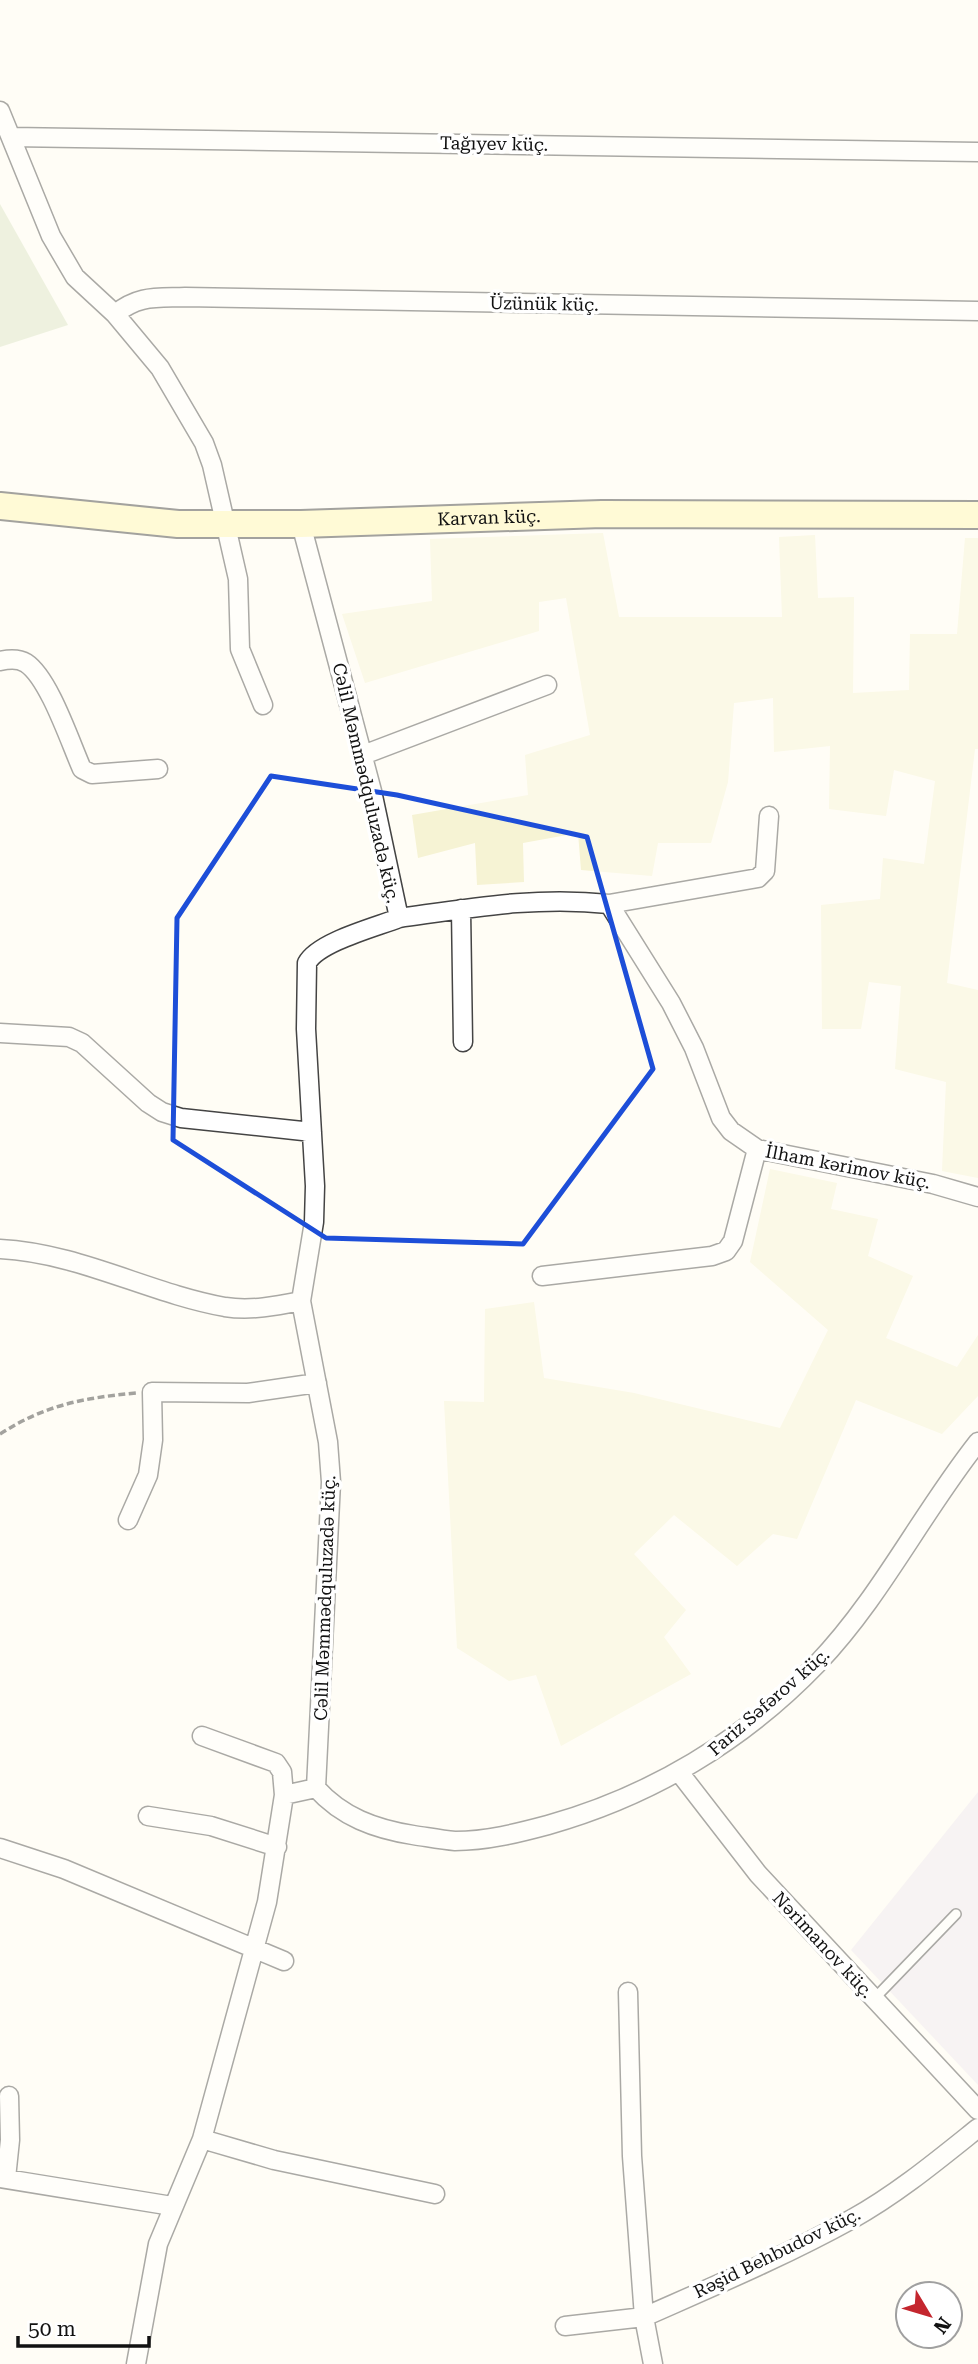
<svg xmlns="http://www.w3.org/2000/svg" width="978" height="2364" font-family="'Roboto Serif',serif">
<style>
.industrial{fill:#eee6ef}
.farmland{fill:#f6f3d4}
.cemetery{fill:#d9e3c4}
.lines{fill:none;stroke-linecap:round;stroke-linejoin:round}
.lane-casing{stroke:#444;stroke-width:12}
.street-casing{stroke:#444;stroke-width:21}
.secondary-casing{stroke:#333;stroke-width:30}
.path{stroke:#333;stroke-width:3.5;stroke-dasharray:7 3.5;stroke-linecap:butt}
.lane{stroke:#fff;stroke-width:9}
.street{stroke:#fff;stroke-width:18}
.secondary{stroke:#fff6b0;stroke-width:26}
.marked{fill:none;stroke:#1d4ed8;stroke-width:5;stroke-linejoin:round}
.labels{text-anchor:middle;stroke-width:7;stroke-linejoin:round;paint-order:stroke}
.street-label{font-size:18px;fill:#111;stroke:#fff}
</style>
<rect width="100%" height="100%" fill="#fffdf5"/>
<path class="industrial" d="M978 1792V2085L851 1950Z"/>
<path class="farmland" d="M603 533 619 617H782L779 537 815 535 818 598 854 597 853 693 909 690 910 634H957L965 538H978V749H975L947 983 978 990V1178L942 1171 946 1082 895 1069 901 986 869 982 861 1029H822L821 905 880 899 883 858 924 864 935 781 894 770 886 816 829 809 830 746 774 752 773 698 734 703 728 782 711 843H658L652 876 581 870 578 833 523 843 524 882 477 885 475 843 418 858 412 815 528 795 525 755 590 735 566 598 539 602V631L365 683 342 614 432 601 430 539Z
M770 1169 837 1183 831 1209 878 1219 868 1256 913 1276 886 1338 957 1367 978 1335V1396L942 1434 856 1400 797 1539 773 1534 737 1566 674 1515 634 1554 686 1610 664 1637 691 1674 561 1746 536 1675 509 1681 457 1648 444 1401 484 1402 485 1309 534 1302 544 1378 634 1393 780 1428 828 1330 750 1262Z"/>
<path class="cemetery" d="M0 204 68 325 0 347Z"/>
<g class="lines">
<g class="lane-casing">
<path id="lane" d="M874 1999 956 1914"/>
</g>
<g class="street-casing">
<path id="street" d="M0 111 51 236 75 277 115 314 160 368 204 443 212 465 238 579 240 649 263 705
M11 137 978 152
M115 314C139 295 155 298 185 297L978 311
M0 661C9 659 18 658 26 663 49 678 70 742 82 769L92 774 158 769
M363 755 547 685
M609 904 758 878 765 871 769 816
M461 909 463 1042
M399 918C471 908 536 896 609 904L671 1003 694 1048 721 1118 731 1131 757 1149 933 1184 978 1197
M0 1033 69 1037 82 1043 148 1103 162 1112 181 1118 312 1132
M0 1249C79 1253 148 1293 225 1307 251 1311 276 1306 301 1301
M542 1276 712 1256 726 1251 733 1241 757 1149
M128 1520 148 1475 153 1440 152 1392 248 1393 317 1383
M202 1736 276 1763 282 1772 284 1795
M679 1772 758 1874 978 2110
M316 1788C342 1817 375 1829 413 1835 427 1837 441 1840 455 1841 487 1841 518 1833 548 1825 651 1796 743 1741 817 1664 881 1597 921 1514 978 1442
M148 1816 211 1826 277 1847
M0 1848 64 1869 284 1961
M202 2139 274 2160 435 2194
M0 2178 172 2206
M6 2178 10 2140 9 2096
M565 2326 644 2317 632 2156 628 1992
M136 2364 158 2244 202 2139 267 1902 284 1795 316 1788 331 1482 328 1442 301 1301 314 1222 315 1186 306 1029 307 963C318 942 376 927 399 918L372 791 301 524
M653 2364 644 2317C714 2286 785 2256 852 2219 897 2194 938 2160 978 2128"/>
</g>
<g class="secondary-casing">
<g id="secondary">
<path id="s1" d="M0 506 178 524H301L602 514 978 515"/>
</g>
</g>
<path class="path" d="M0 1434C45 1405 83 1398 136 1393"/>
<use href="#lane" class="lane"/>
<use href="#street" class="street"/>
<use href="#secondary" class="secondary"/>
</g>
<path d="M0 0H978V2364H0ZM271 776 397 795 587 837 653 1069 523 1244 326 1238 173 1140 177 918Z" fill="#fffdf5" fill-opacity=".55" fill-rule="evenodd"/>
<path class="marked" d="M271 776 397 795 587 837 653 1069 523 1244 326 1238 173 1140 177 918Z"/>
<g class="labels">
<g class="street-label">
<text transform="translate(494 144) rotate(1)" y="6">Tağıyev küç.</text>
<text transform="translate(544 304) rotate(1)" y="6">Üzünük küç.</text>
<text dy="6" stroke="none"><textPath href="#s1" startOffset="490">Karvan küç.</textPath></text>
<text transform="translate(366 783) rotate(77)" y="6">Cəlil Məmmədquluzadə küç.</text>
<text transform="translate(848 1167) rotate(11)" y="6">İlham kərimov küç.</text>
<text transform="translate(325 1598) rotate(-88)" y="6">Cəlil Məmmədquluzadə küç.</text>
<text transform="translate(769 1702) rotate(-41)" y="6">Fariz Səfərov küç.</text>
<text transform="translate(823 1945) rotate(47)" y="6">Nərimanov küç.</text>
<text transform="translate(777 2253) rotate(-26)" y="6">Rəşid Behbudov küç.</text>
</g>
</g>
<g transform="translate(929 2315) rotate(128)"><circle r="33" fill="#ffffff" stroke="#a0a0a0" stroke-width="2"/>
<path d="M0-5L12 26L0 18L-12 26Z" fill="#c4262e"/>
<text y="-10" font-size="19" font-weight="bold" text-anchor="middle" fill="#111111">N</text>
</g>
<path d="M18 2336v10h131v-10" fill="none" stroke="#111111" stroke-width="3.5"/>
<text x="28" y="2336" font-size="21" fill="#111111" stroke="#ffffff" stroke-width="5" paint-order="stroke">50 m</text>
</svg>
